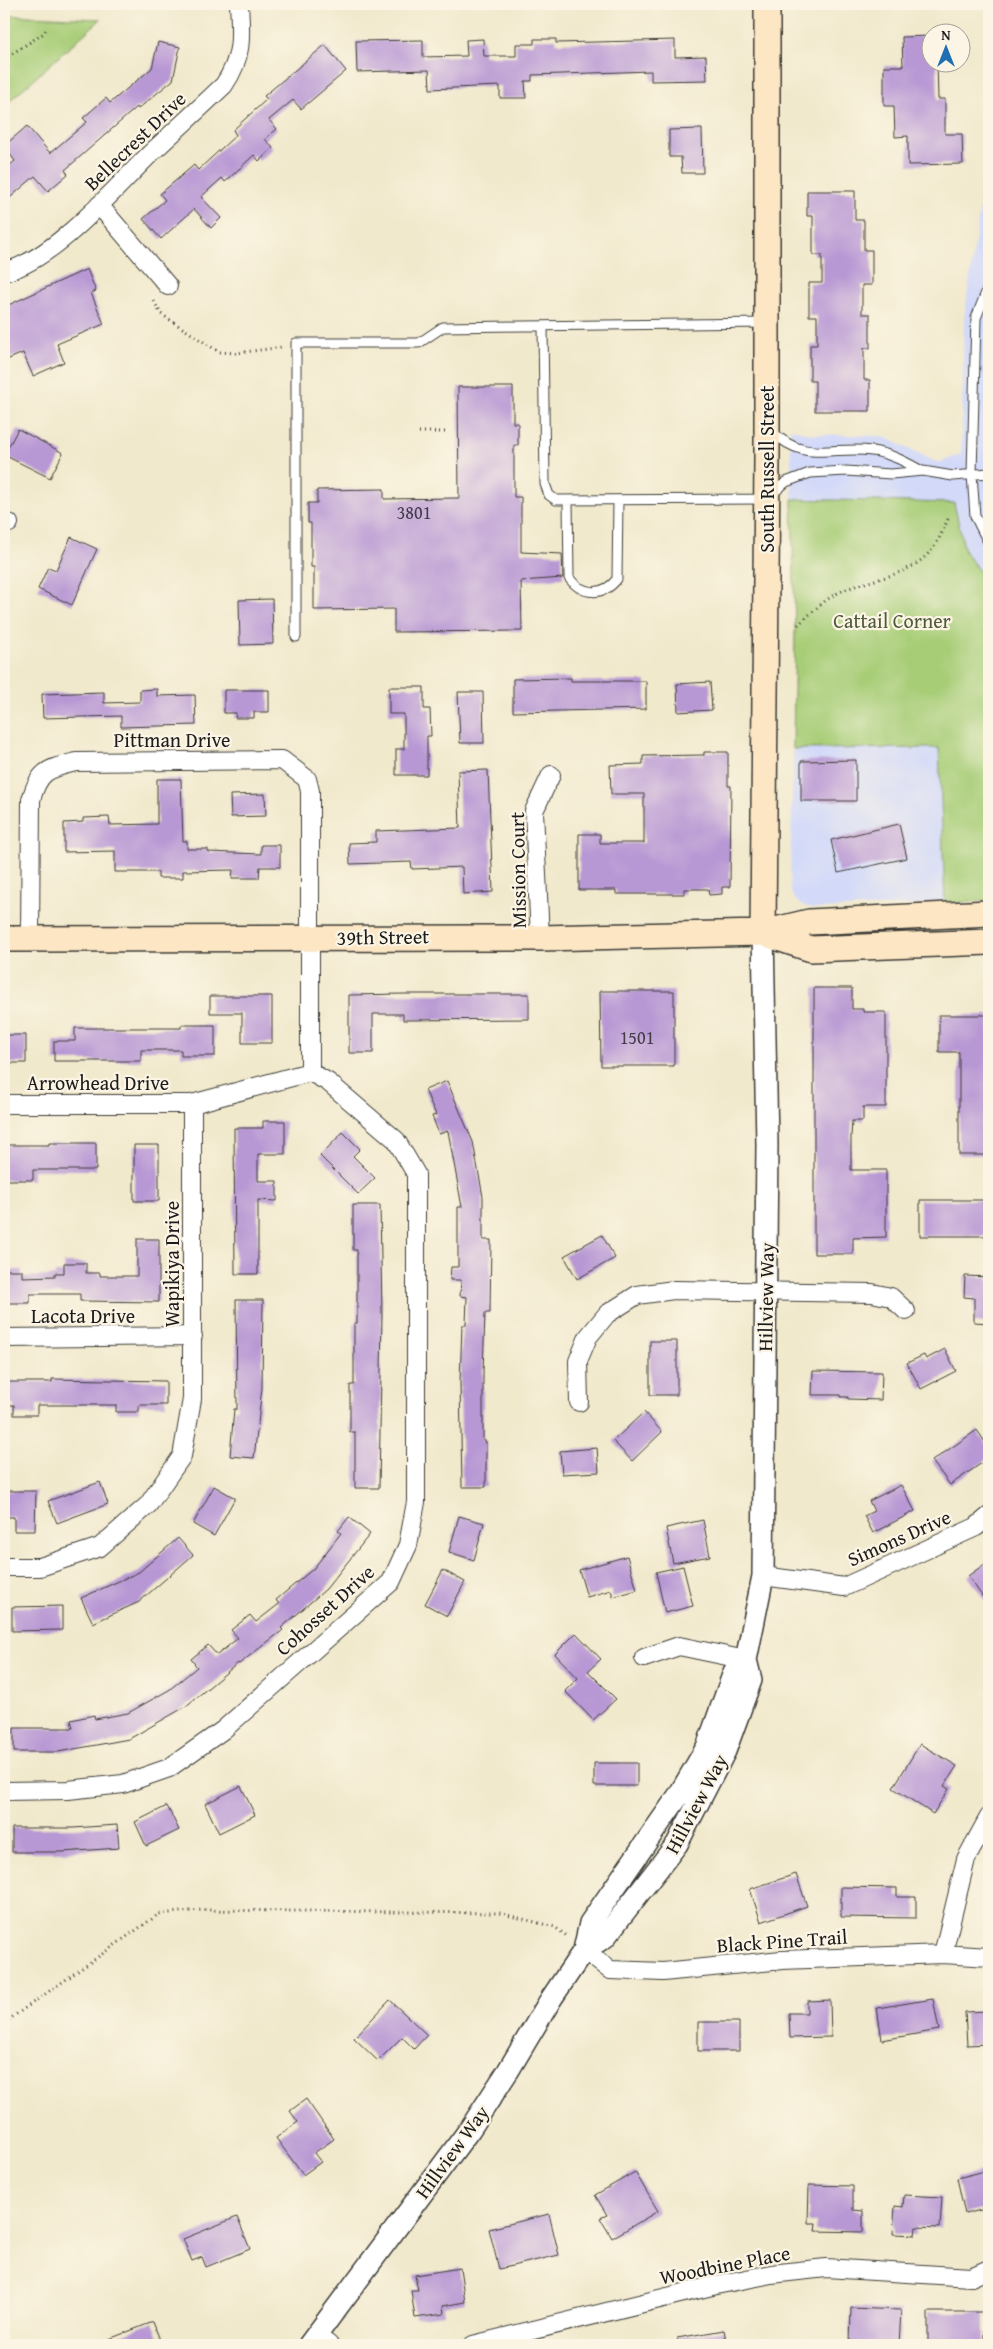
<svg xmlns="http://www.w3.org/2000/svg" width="993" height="2349" font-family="'Gentium Book Plus',serif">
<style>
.built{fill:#d2d9f9}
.green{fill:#a7cd77;stroke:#62744a}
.building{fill:#b898d4}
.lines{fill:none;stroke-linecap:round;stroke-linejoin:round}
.service-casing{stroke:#3c3b36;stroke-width:11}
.minor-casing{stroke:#3c3b36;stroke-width:20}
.tertiary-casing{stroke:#3c3b36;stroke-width:24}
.secondary-casing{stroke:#3c3b36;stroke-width:28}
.path{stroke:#3c3b36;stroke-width:3;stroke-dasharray:1 4;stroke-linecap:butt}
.service{stroke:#fff;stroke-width:9}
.minor{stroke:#fff;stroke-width:18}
.tertiary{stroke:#fff;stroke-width:21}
.secondary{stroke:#fce6c4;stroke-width:25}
.labels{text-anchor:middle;stroke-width:4.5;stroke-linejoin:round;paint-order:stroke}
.number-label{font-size:18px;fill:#433b4a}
.street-label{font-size:20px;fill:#1c1c1c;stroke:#fcf5e5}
.park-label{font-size:20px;fill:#4d5a3c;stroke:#fcf5e5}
</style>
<rect width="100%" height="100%" fill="#fcf5e5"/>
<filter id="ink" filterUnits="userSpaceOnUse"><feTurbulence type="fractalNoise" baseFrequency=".02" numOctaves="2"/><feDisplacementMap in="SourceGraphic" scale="10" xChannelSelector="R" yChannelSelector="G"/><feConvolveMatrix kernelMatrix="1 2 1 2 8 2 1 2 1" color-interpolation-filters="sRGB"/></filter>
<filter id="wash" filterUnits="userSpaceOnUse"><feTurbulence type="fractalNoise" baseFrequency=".0096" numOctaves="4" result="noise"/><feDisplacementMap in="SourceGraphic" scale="20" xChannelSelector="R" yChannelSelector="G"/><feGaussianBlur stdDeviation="1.12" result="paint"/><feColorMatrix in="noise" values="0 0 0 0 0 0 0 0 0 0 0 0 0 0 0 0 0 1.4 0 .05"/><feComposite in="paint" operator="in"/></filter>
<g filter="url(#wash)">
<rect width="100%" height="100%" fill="#f1e9cc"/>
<path class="built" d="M989 160V584L965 552 953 503 792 499 790 428 812 434 882 436 939 463 961 454 964 318 979 214Z
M940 748 945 904 814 909 801 905 793 897 790 889 793 749Z"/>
<path class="green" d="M4 15 101 19 4 106Z
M792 499 954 503 965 552 989 584V900L945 904 939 748 793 749 795 630Z"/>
<g id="blocks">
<path class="building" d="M930 36V62H937L938 99H945V134H962L963 164 908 165V136L895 137 894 106H884V66H903L902 37Z
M483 39 484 56H516V44H534V39H556V43L675 40V57L706 56 707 80 651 81V71L532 75V81H525L526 98H500V86L430 89 429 70 357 72 356 41 423 40V57L467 56 466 40Z
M158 42 180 47 173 80 138 109 137 107 65 170 68 174 48 191 35 176 4 203V170L15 161 4 146 27 126 50 153 87 122 83 118 106 98 110 103 152 68Z
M325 45 346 71 301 109 293 100 269 120 277 129 265 139 273 148 259 161 254 155 225 182 222 178 201 197 221 218 211 228 194 209 161 239 143 219 165 200 160 194 194 165 198 170 236 135 233 130 267 99 264 96Z
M702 129 703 173H682L681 157H669V130Z
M807 191H855V220H864V250H872V285H862V314H870V348H864V380H870V411H815V381H810V345H817V316H809V283H822V255H813V216H807Z
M87 269 96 291 91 293 104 324 57 344 64 362 33 376 23 353 4 361V307Z
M458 387H513V423H518V445H514V497H521V552L562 554 563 578 521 581 522 631 394 632V609L314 610V567H311V523H308V503H317V490L384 489V499L459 498Z
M18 429 63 453 50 478 4 455Z
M71 537 97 549 72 605 38 589 48 567 56 570Z
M272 599 273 644 240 645 239 600Z
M571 678V681H646V709L513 712V679Z
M710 682 712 710 678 712 677 684Z
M389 687H424V709H430L431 736H427V775H396V749H404V714H389Z
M157 689V696L195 695 196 725 121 727V716L43 718 42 694 104 692V703L140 702V690Z
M224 690H269V712H254V718H235L236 713H224Z
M458 692H483L484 743H460Z
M704 752H728V786H731L730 887H722V894L709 895 708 889H684V894H616V890H579V834H600V843H644V794H611L610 765 643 764V756L704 755Z
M856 760V801H801V761Z
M488 770 493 892 463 894 462 867 412 869 411 862 350 864 349 843 376 842V831L460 828 458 771Z
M157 779H181L183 841H187V849H208V852L261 854V845H280V867H260L259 878H232L233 870 183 871V878H158V872H115V851L64 852V823L83 822V818L109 817 110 825 157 824Z
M265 794 266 816 231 817 230 795Z
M899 824 907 858 838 873 831 840Z
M814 988H852V1009H863V1012H886V1107H863V1121H852L851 1136V1170H886V1237L853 1238V1254H814Z
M600 991H674V1066H601Z
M403 994H529V1019L403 1020V1014H373V1053H349V995Z
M210 996H272V1043H242V1013H210Z
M939 1015H989V1155H959V1052H939Z
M181 1025H215V1056H181V1050H141V1061H54V1041H75V1028H181Z
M4 1035H26V1063H4Z
M447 1081 473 1142 483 1197V1240H491L490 1313H485L483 1373V1441H486V1487H462L460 1382 462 1325H466L467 1297 460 1296 461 1280H450L451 1267H458V1207H462L448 1131 439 1134 432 1116 436 1115 425 1090Z
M263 1121H285V1154H258V1181H277V1201L258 1200V1274H235L234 1128H263Z
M343 1132 360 1149 353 1156 375 1178 358 1194 320 1156Z
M49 1143H96V1170H33V1180H4V1145H49Z
M134 1145H159V1201H134Z
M920 1200H989V1236H920Z
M353 1205H380L382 1314 379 1488H355V1432H350V1385H354V1323H357V1250H353Z
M602 1235 615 1258 577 1279 564 1256Z
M137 1239H159V1302L80 1301V1294H30V1303H4V1270H22V1277L55 1276V1273H64V1263H86V1273H100V1276H137Z
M965 1276 989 1277V1323L974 1322V1298L964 1297Z
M236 1300H263L262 1388 254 1458 230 1456 234 1409H237Z
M650 1341H677V1395H650Z
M945 1349 956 1371 921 1389 907 1363 924 1355 926 1359Z
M813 1371 882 1372 881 1400 848 1399V1397H841V1395H812Z
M52 1379 166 1381V1405H139V1412H116V1405H37V1415H14V1405H4V1382H52Z
M644 1412 662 1432 632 1461 613 1441Z
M977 1430 989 1448V1458L950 1485 932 1461Z
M597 1448 599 1472 562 1474 560 1451Z
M100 1482 108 1504 57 1523 48 1501Z
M901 1485 915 1511 873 1533 864 1516 874 1511 869 1501Z
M214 1486 235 1498 214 1536 193 1524Z
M4 1491H36L35 1531H14V1517H4Z
M459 1516 484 1523 474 1560 449 1552Z
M349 1517 370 1534 326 1589 281 1628 283 1630 239 1664 238 1663 185 1707 129 1739 58 1752H14V1728H73L71 1720 94 1715 95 1719 128 1713 169 1690 197 1667 191 1659 208 1645 217 1655 238 1638 231 1630 250 1615 256 1622 279 1604 276 1600 314 1568 341 1533 338 1531Z
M703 1520 710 1556 673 1563 666 1528Z
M178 1538 193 1555 139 1602 93 1623 81 1598 139 1572Z
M627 1556 637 1590 613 1597 611 1590 587 1597 579 1570Z
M989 1561V1606L968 1576Z
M683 1566 693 1606 665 1613 656 1572Z
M443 1570 465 1582 447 1616 425 1604Z
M62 1606V1630L12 1631V1607Z
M576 1633 601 1659 588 1671 616 1699 593 1720 565 1691 578 1678 555 1654Z
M920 1744 957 1766 944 1786 949 1789 933 1814 893 1788Z
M594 1763H637V1786H594Z
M241 1786 255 1815 219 1833 205 1804Z
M167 1806 179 1830 146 1846 135 1822Z
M117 1825 119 1848 62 1852H12V1828H73Z
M796 1874 807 1906 761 1922 750 1889Z
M841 1887 897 1888V1897H916V1918L841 1917Z
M933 1999 939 2030 882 2040 877 2008Z
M390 2000 427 2035 414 2049 402 2037 378 2061 354 2038Z
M830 2000 831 2037 790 2038 789 2013H807V2001Z
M988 2011 989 2044 967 2045 965 2012Z
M698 2022H739V2051H698Z
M306 2099 334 2139 314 2153 321 2162 303 2175 276 2138 298 2122 290 2111Z
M989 2170V2208L965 2214 957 2178Z
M635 2172 658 2211 612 2238 600 2218 607 2215 595 2195Z
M809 2185 853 2186V2210L863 2211V2232L815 2231 816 2223H808Z
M904 2195 942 2197 940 2228 916 2227 915 2235 893 2234 895 2206 903 2207Z
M549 2214 559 2255 499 2269 489 2229Z
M237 2217 250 2249 206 2267 202 2257 192 2261 183 2239Z
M460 2268 465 2302 443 2306 444 2314 415 2318 411 2290H418L415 2275Z
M851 2308 901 2310 899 2345H850Z
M928 2312H984V2343H928Z
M153 2322 162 2345H96V2344Z
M724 2330 727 2345H678L677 2338Z"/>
</g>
</g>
<g filter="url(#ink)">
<use href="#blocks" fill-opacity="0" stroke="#3c3b36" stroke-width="1"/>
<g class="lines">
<g class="service-casing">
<path id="service" d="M989 285 976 318 972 474 975 516 989 544
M543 326 545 484 549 495 556 500 767 499 786 482 810 473 846 471 891 474 923 471 953 476 989 473
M771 430C804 465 834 445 872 451 890 453 907 463 922 471
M568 500 569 578C582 595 603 597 617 579L618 500
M296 637V343H419L443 327 767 323"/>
</g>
<g class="minor-casing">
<path id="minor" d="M99 205 168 286
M4 272C54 260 114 189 151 153 176 130 200 108 224 85 243 57 241 36 239 4
M4 522 9 523
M30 938 31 800C39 770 48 769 76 762L282 760 307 779 310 791V1072
M540 938 534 811 551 775
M4 1104H192L310 1072
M4 1338 193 1336
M579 1402 578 1361 588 1337 607 1314 637 1295 674 1290 872 1293 891 1297 906 1311
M4 1567H40L100 1547 148 1505 182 1456 192 1399V1104
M763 1576 844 1587 976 1527 989 1516
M644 1658 679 1646 746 1660
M4 1791 68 1790 123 1784 169 1768 223 1730 391 1582 408 1545 416 1502V1174L396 1140 328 1082 310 1072
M584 1950 610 1970 663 1972 782 1960 943 1954 989 1957
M943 1954 966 1859 989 1817
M317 2336 329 2345
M473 2345 716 2285 771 2274 826 2268 971 2277 989 2269"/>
</g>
<g class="tertiary-casing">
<path id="tertiary" d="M584 1950 605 1937 677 1844 725 1751 751 1680 746 1660 763 1576 767 1144 763 933
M309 2345 470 2129 508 2071 551 1999 584 1950 590 1923 679 1795 707 1747 734 1672 746 1660"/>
</g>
<g class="secondary-casing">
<path id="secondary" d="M763 933 767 460V4
M763 933 811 949 989 942
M4 939 540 938 763 933 809 922 989 913"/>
</g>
<path class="path" d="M4 59 44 33 47 27
M154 301 161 314 219 352 237 353 283 347
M419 432H447
M798 625C809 615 821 603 834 595 866 577 909 580 933 548 940 539 944 527 949 517
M4 2023 159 1914 202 1910 499 1913 555 1927 568 1937"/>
<use href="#service" class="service"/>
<use href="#minor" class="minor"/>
<use href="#tertiary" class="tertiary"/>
<use href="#secondary" class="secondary"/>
</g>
</g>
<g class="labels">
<g class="number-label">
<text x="414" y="519">3801</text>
<text x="637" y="1044">1501</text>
</g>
<g class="street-label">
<text transform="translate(135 141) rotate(-44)" y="7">Bellecrest Drive</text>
<text transform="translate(767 469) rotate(-90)" y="7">South Russell Street</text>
<text x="172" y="747">Pittman Drive</text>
<text transform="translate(518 870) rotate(-91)" y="7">Mission Court</text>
<text transform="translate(383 937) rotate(-1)" y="7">39th Street</text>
<text x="98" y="1090">Arrowhead Drive</text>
<text transform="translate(172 1264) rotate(-90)" y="7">Wapikiya Drive</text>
<text transform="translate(766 1297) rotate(-89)" y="7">Hillview Way</text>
<text x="83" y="1323">Lacota Drive</text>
<text transform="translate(899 1538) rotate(-24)" y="7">Simons Drive</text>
<text transform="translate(325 1610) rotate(-42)" y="7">Cohosset Drive</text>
<text transform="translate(696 1804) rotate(-62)" y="7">Hillview Way</text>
<text transform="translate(782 1941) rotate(-4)" y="7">Black Pine Trail</text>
<text transform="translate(452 2152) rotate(-54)" y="7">Hillview Way</text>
<text transform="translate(725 2265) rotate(-11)" y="7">Woodbine Place</text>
</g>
<g class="park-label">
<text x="892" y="628">Cattail Corner</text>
</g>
</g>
<rect width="993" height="2349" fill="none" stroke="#fcf5e5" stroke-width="20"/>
<g transform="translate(946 48)"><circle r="24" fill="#fcf5e5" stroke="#a29e95"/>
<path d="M0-4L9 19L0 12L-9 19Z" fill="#1f6fb2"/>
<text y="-8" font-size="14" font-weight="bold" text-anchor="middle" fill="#1c1c1c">N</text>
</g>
</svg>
